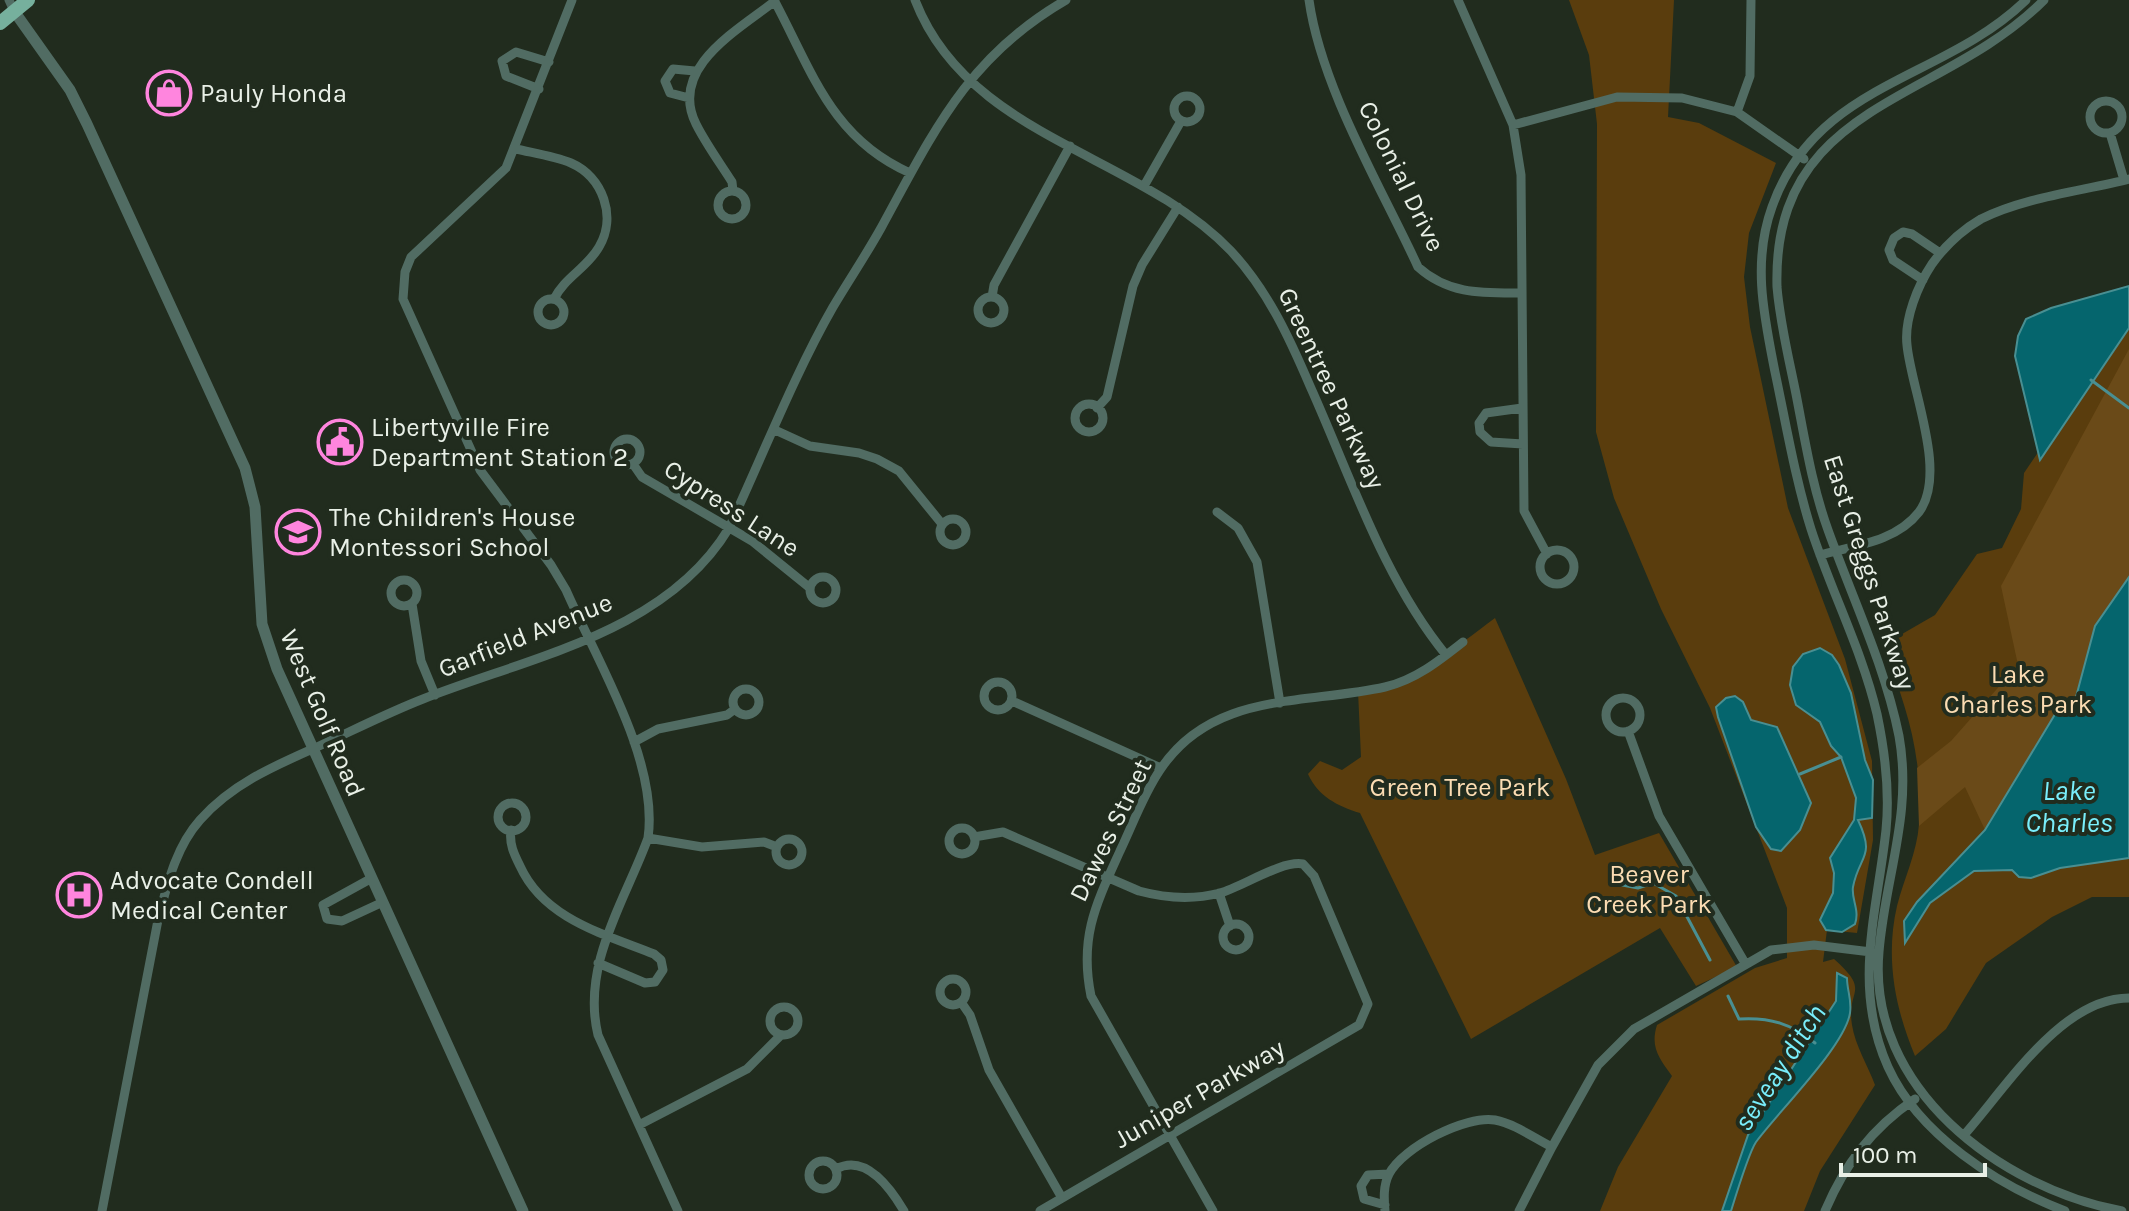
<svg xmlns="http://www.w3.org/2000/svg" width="2129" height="1211" font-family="Karla,sans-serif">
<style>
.green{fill:#5a3d0d}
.forest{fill:#6a4a18}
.water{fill:#05656d;stroke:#498f92;stroke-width:2}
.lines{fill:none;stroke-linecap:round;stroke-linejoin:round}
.stream{stroke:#498f92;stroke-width:3}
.minor{stroke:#516c63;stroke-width:9}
.tertiary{stroke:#516c63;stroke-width:11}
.primary{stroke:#76b09d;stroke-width:14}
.labels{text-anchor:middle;stroke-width:8;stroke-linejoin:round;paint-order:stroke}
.poi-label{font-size:26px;fill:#e9f0e7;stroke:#212c1e;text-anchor:start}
.street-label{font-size:26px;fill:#e9f0e7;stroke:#212c1e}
.park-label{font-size:26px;fill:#fbdcb2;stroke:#212c1e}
.water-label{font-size:28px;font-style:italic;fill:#79eefb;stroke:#212c1e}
</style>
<rect width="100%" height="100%" fill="#212c1e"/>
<path class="green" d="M1569 0H1674L1668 117 1699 123 1776 163 1749 233 1744 277 1750 327 1788 508 1845 659 1872 761 1873 840 1857 933 1827 930 1823 962 1834 959C1872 993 1846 988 1852 1025 1855 1045 1868 1066 1875 1085L1820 1171 1804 1211H1600L1618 1167 1672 1076C1659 1058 1650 1047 1657 1025L1755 968 1787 958V908L1710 708 1661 609 1614 498 1596 432 1597 124 1589 55Z
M2129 318V897H2092L2052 917 1986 963 1946 1029 1915 1056C1895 1008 1885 958 1897 906 1904 878 1917 853 1919 824 1923 754 1907 709 1883 645L1935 615 1977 554 2002 548 2021 509 2024 473Z
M1495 618 1566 779 1595 855 1659 833 1737 967 1696 986 1660 928 1471 1039 1360 813C1337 806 1318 796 1308 774L1320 761 1342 770 1361 757 1358 691C1409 684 1454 649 1495 618Z"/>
<path class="forest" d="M2129 349V577L2095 626 2076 697 2057 711 1985 830 1965 787 1919 826 1917 768 1951 741 2018 665 2001 586Z"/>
<path class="water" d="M2129 286V328L2040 460 2015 356 2018 336 2026 319 2051 308Z
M2129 577V858L2060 868 2031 878 2019 877 2012 870 1974 871 1930 903 1905 943 1904 921 1917 902 1985 830 2057 711 2076 697 2095 626Z
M1820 648 1832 655 1839 665 1851 693 1865 760 1873 780 1872 818 1858 820C1876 858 1859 855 1853 887 1851 899 1860 910 1855 924L1842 932 1826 930 1820 920 1833 893 1834 873 1830 858 1854 820 1856 798 1841 757 1831 746 1820 722 1796 705 1790 685 1793 667 1803 654Z
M1735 696 1743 702 1751 720 1777 727 1811 803 1800 830 1781 851 1771 849 1756 827 1718 717 1716 707 1726 698Z
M1837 973 1847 978C1847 991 1852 999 1850 1013 1845 1046 1778 1112 1756 1142 1750 1151 1735 1198 1731 1211H1722L1748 1135 1836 1001Z"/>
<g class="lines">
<path class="stream" d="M2091 380 2129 408
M1800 774 1841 757
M1612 883 1638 888 1653 883 1676 896 1710 960
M1728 996 1739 1019C1770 1017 1792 1024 1815 1043"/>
<path class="minor" d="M9 0 14 11
M572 0 506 168 411 257 405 272 403 299 480 470 551 565 566 590C597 661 659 761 648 838 625 901 581 965 598 1035L678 1211
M774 0C812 71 831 138 910 173
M915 0C968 138 1137 153 1231 251 1268 291 1289 337 1310 386 1351 477 1383 578 1446 655
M1309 0C1321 87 1381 187 1418 267 1449 295 1483 293 1522 293
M1458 0 1513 125 1521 175 1524 511 1547 554
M2026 0C1943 81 1816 82 1772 207 1752 262 1764 316 1775 372 1786 424 1795 478 1811 529 1831 591 1862 650 1877 714 1885 752 1890 791 1886 830 1877 912 1852 987 1888 1067 1919 1135 1997 1185 2065 1211
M2044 0C1941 104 1772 101 1777 287 1780 323 1789 359 1796 394 1805 440 1812 486 1828 530 1852 597 1885 666 1899 736 1913 814 1885 877 1879 952 1867 1088 2000 1188 2122 1211
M539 89 506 76 502 61 516 52 549 62
M1174 109a13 13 0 1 1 26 0a13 13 0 1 1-26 0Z
M689 98 670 93 665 81 673 69 695 71
M2090 117a16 16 0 1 1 32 0a16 16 0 1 1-32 0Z
M1737 112 1750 76 1751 0
M1513 125 1617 97 1682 98 1737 112 1804 159
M2110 133 2124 180
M516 149C533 153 554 156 571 163 603 177 617 217 599 247 587 268 564 278 554 299
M1144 186 1181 121
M733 191 732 182C720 163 706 144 696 124 668 68 738 30 775 1
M718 205a14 14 0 1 1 28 0a14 14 0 1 1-28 0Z
M1923 280 1893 260 1889 250 1894 238 1903 232 1912 234 1940 253
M978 310a13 13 0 1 1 26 0a13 13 0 1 1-26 0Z
M992 297 994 285 1070 146
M538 312a13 13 0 1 1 26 0a13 13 0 1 1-26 0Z
M1075 418a14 14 0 1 1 28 0a14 14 0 1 1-28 0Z
M1097 408 1107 397 1133 286 1142 265 1178 207
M1522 408 1486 413 1479 423 1480 432 1491 442 1523 444
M775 430 810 446 859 453 877 459 899 471 942 524
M614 452a13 13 0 1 1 26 0a13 13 0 1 1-26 0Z
M633 464 642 477 752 541 810 588
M1217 512 1238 528 1257 562 1280 703
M940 532a13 13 0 1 1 26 0a13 13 0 1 1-26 0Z
M1540 567a17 17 0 1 1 34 0a17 17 0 1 1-34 0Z
M1820 555C1853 546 1896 542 1919 512 1948 473 1911 389 1907 345 1904 319 1918 285 1932 264 1945 246 1962 230 1981 219 2025 197 2082 191 2129 179
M810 590a13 13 0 1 1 26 0a13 13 0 1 1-26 0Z
M391 593a13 13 0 1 1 26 0a13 13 0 1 1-26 0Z
M412 604 421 661 435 695
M984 696a14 14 0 1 1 28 0a14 14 0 1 1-28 0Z
M733 702a13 13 0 1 1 26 0a13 13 0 1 1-26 0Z
M1606 715a17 17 0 1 1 34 0a17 17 0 1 1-34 0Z
M1012 701 1161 768
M1628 731 1659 816 1745 963
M634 742 658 729 727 715 735 709
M498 817a14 14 0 1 1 28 0a14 14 0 1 1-28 0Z
M949 841a13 13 0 1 1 26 0a13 13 0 1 1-26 0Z
M511 830C509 844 514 854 520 866 544 919 604 934 654 954L661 960 663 970 655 982 645 983 598 963
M974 837 1003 832 1139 891C1165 898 1193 900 1220 893 1242 887 1282 860 1303 864L1314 876 1368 1004 1359 1025 1040 1211
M648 838 702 847 764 842 777 847
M776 852a13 13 0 1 1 26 0a13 13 0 1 1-26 0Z
M372 878 323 905 327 919 342 921 383 902
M1219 893 1230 926
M1223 937a13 13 0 1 1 26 0a13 13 0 1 1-26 0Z
M940 992a13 13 0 1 1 26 0a13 13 0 1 1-26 0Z
M961 1002 970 1015 989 1070 1062 1198
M770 1021a14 14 0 1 1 28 0a14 14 0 1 1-28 0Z
M639 1125 747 1069 781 1035
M1964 1135C2006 1088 2061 998 2129 998
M1552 1147 1598 1065 1634 1029 1771 950 1814 945 1871 952
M809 1175a14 14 0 1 1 28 0a14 14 0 1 1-28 0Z
M836 1169C866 1153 891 1189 904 1211
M1385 1205 1364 1199 1361 1186 1368 1175 1389 1174
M102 1211 158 920C167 886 175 848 200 820 232 784 274 766 317 747 352 731 387 713 423 699 529 657 666 633 729 528 762 457 795 373 833 307 849 280 866 255 881 228 933 133 967 57 1066 0
M1213 1211 1091 996C1079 937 1096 904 1120 851 1133 824 1143 795 1160 770 1212 691 1304 705 1385 687 1415 680 1439 661 1463 642
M1385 1211C1384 1199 1383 1186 1389 1174 1403 1147 1466 1115 1495 1120 1515 1124 1534 1138 1552 1147L1519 1211
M1825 1211C1845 1164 1872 1128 1915 1099"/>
<path class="tertiary" d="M14 11 70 90 87 124 245 468 255 507 262 624 277 669 523 1211"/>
<path class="primary" d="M0 23 28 0"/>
</g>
<defs>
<g id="shop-ring" transform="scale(2.3)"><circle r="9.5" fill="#212c1e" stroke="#ff85de" stroke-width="1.5"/><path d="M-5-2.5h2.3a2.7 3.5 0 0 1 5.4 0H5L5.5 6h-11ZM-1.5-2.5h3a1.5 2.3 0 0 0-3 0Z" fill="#ff85de"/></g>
<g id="civic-ring" transform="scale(2.3)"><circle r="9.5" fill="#212c1e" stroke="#ff85de" stroke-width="1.5"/><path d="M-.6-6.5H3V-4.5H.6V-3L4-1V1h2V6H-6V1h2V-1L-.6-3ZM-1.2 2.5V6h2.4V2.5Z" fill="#ff85de"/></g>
<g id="school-ring" transform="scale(2.3)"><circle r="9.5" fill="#212c1e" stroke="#ff85de" stroke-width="1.5"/><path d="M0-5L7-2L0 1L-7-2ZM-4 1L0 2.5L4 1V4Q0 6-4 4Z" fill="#ff85de"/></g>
<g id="hospital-ring" transform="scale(2.3)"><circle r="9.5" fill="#212c1e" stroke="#ff85de" stroke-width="1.5"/><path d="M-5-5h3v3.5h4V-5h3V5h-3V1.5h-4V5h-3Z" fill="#ff85de"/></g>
</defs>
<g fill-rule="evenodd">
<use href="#shop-ring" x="169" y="93"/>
<use href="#civic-ring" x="340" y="442"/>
<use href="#school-ring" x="298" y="532"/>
<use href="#hospital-ring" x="79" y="895"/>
</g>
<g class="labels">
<g class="poi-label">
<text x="200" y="102">Pauly Honda</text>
<text x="371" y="436">Libertyville Fire<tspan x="371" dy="30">Department Station 2</tspan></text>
<text x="329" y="526">The Children's House<tspan x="329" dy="30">Montessori School</tspan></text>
<text x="110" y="889">Advocate Condell<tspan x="110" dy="30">Medical Center</tspan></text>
</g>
<g class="street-label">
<text transform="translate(1402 176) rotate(64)" y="9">Colonial Drive</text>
<text transform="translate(1332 388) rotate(65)" y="9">Greentree Parkway</text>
<text transform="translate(732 508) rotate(33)" y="9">Cypress Lane</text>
<text transform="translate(1870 572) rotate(72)" y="9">East Greggs Parkway</text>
<text transform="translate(525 635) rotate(-22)" y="9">Garfield Avenue</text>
<text transform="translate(323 713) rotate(67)" y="9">West Golf Road</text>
<text transform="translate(1110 830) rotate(-64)" y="9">Dawes Street</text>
<text transform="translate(1199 1093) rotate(-30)" y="9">Juniper Parkway</text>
</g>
<g class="park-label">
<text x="2018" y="683">Lake<tspan x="2018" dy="30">Charles Park</tspan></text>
<text x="1460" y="796">Green Tree Park</text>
<text x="1649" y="883">Beaver<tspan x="1649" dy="30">Creek Park</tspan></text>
</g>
<g class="water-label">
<text x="2069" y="800">Lake<tspan x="2069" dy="32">Charles</tspan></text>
<text transform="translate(1779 1067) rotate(-57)" y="10">seveay ditch</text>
</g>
</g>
<path d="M1841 1163v12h144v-12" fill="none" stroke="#e9f0e7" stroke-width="4"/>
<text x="1853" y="1163" font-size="24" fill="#e9f0e7" stroke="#212c1e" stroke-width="6" paint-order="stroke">100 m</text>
</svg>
